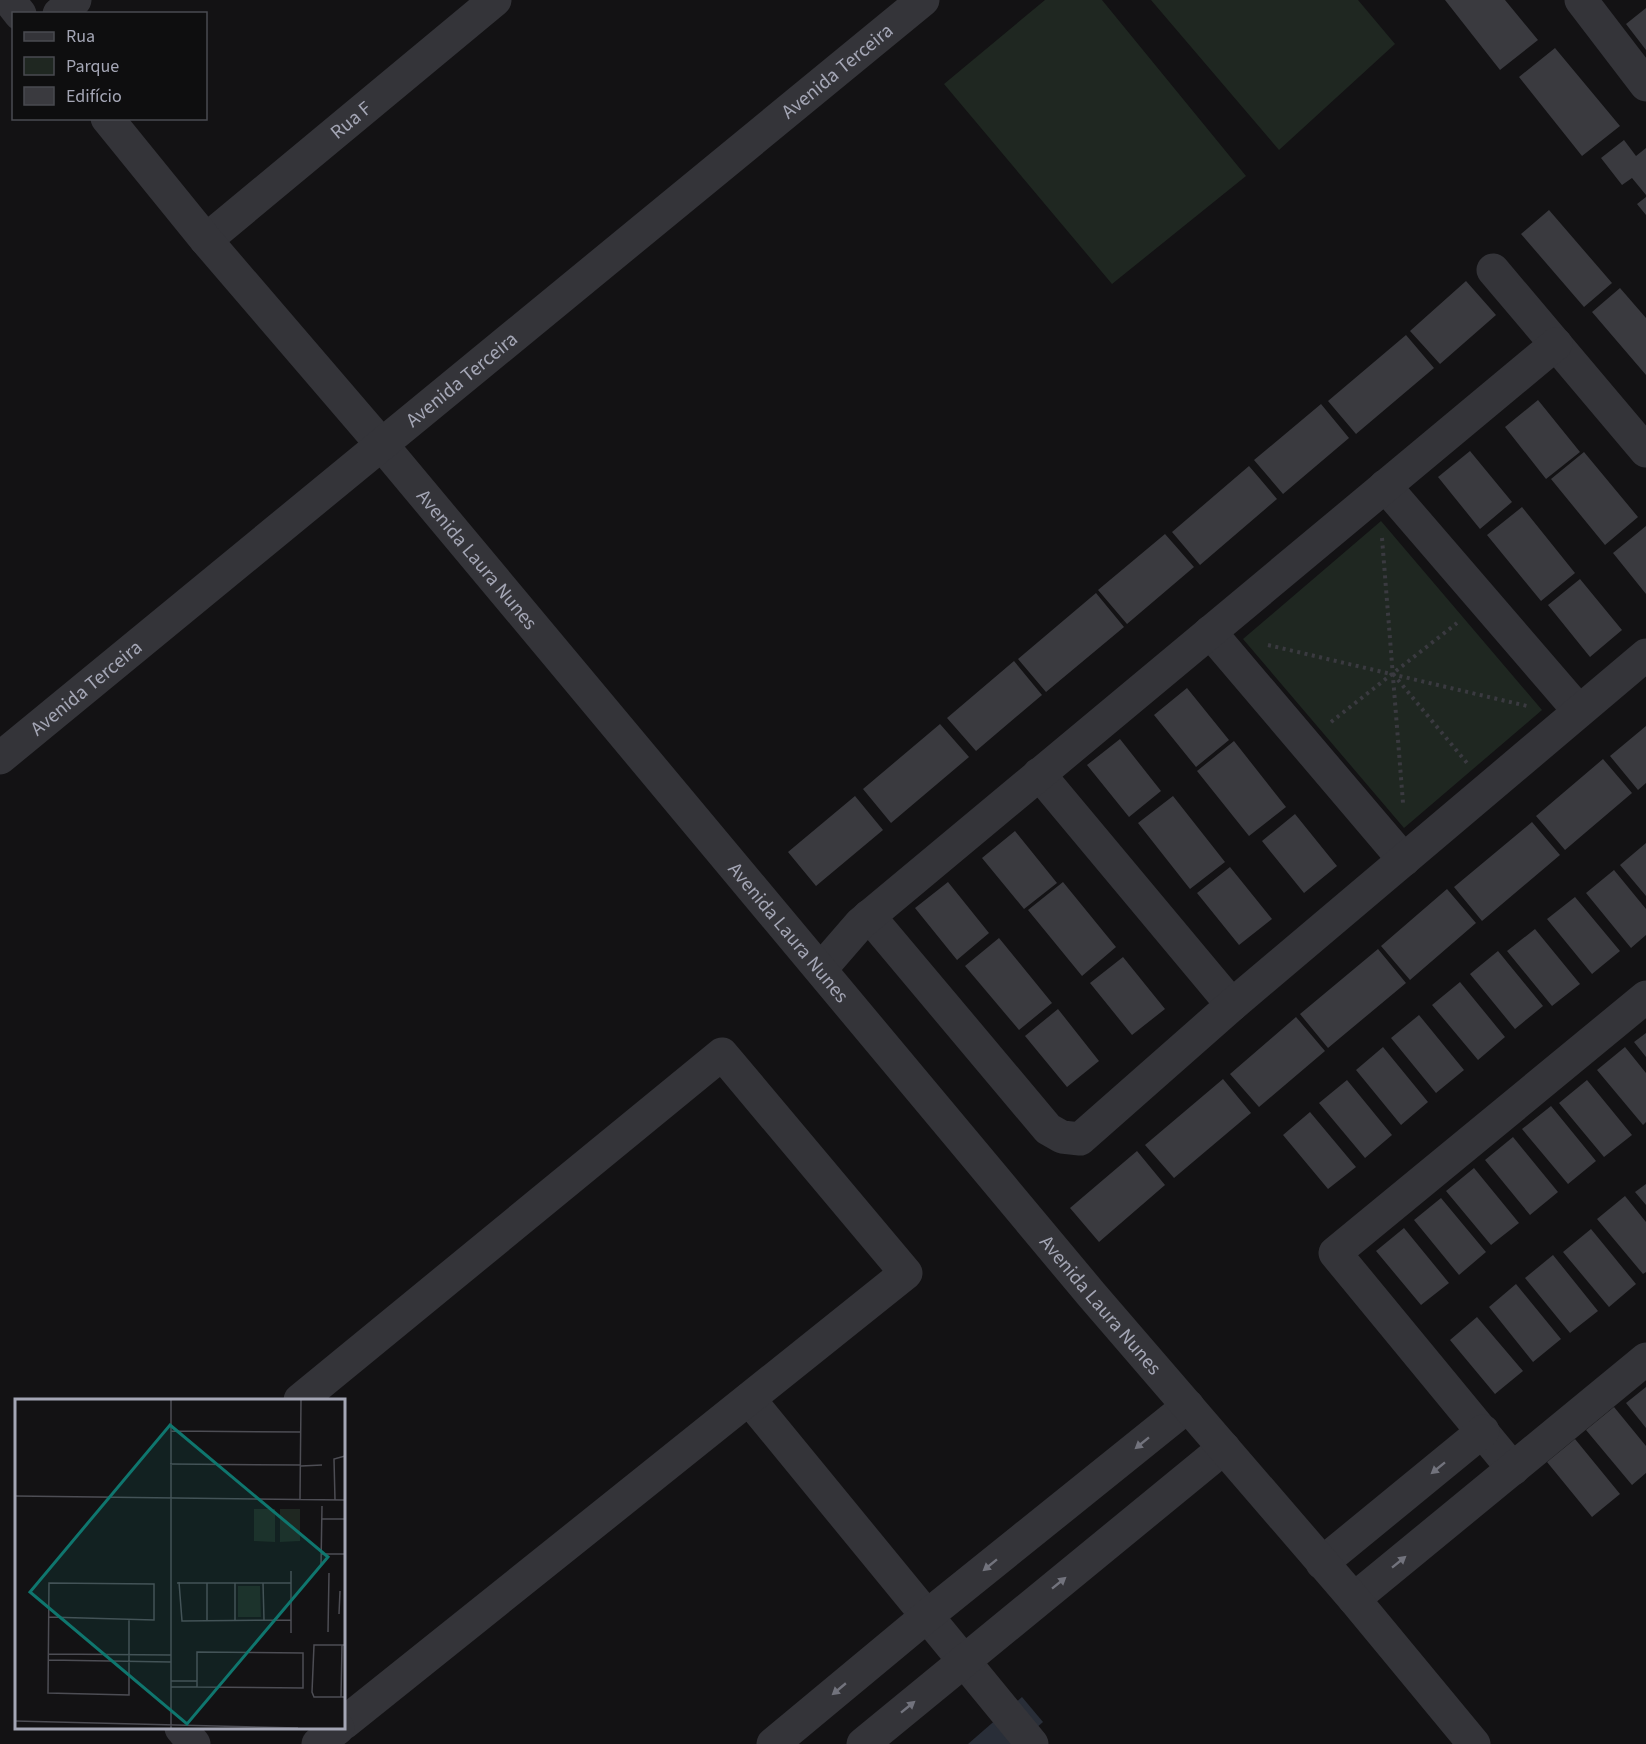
<svg xmlns="http://www.w3.org/2000/svg" width="1646" height="1744" font-family="'Source Sans 3',sans-serif">
<style>
.green{fill:#1f2721}
.water{fill:#292e38}
.building{fill:#3a3a3f}
.lines{fill:none;stroke-linecap:round;stroke-linejoin:round}
.path{stroke:#3a3a40;stroke-width:4;stroke-dasharray:3 4.5;stroke-linecap:butt}
.minor{stroke:#343439;stroke-width:33}
.tertiary{stroke:#343439;stroke-width:33}
.oneway{fill:#72737d}
.labels{text-anchor:middle;stroke-width:6;stroke-linejoin:round;paint-order:stroke}
.street-label{font-size:20px;fill:#a4a6b5;stroke:#0e0e0f}
.inset-road{fill:none;stroke:#4d4d54;stroke-width:1.5}
.view{fill:#0f766e;fill-opacity:0.15;stroke:#0f766e;stroke-width:3}
.inset-edge{fill:none;stroke:#a4a6b5;stroke-width:3}
</style>
<rect width="100%" height="100%" fill="#131214"/>
<path class="green" d="M1045 0H1102L1246 176 1112 284 944 84Z
M1151 0H1358L1395 44 1279 150Z
M1381 521 1542 710 1404 828 1243 639Z"/>
<path class="water" d="M1022 1697 1043 1722 1018 1744H968Z"/>
<path class="building" d="M1445 0H1505L1538 40 1500 70Z
M1646 8V50L1626 24Z
M1555 48 1620 126 1582 156 1519 77Z
M1624 140 1636 156 1646 148V195L1632 178 1622 185 1601 158Z
M1646 197V215L1637 204Z
M1549 210 1612 283 1584 307 1521 234Z
M1466 281 1496 315 1440 364 1410 331Z
M1620 288 1646 318V375L1592 312Z
M1406 335 1434 368 1356 434 1328 401Z
M1538 400 1580 452 1546 479 1505 427Z
M1321 404 1349 438 1283 494 1254 460Z
M1470 451 1512 502 1480 529 1438 477Z
M1584 452 1638 517 1605 545 1551 479Z
M1249 466 1277 499 1200 565 1172 532Z
M1522 507 1575 573 1541 601 1487 535Z
M1646 526V594L1613 553Z
M1165 534 1194 567 1127 624 1098 590Z
M1580 579 1622 630 1590 657 1548 605Z
M1096 593 1124 627 1046 692 1018 659Z
M1014 661 1042 695 976 751 947 718Z
M1187 688 1229 740 1196 767 1154 715Z
M940 724 969 757 891 823 863 789Z
M1646 726V783L1638 790 1610 756Z
M1120 739 1161 791 1129 817 1087 765Z
M1234 741 1286 807 1249 836 1197 771Z
M1603 759 1632 793 1565 850 1536 816Z
M855 796 883 830 816 886 788 852Z
M1173 796 1225 862 1190 889 1138 823Z
M1295 814 1337 866 1304 893 1262 841Z
M1532 822 1560 855 1482 921 1454 887Z
M1015 831 1057 883 1024 909 982 858Z
M1646 843V896L1620 865Z
M1230 867 1272 919 1239 945 1197 893Z
M1614 870 1646 909V935L1631 948 1586 893Z
M948 882 989 933 957 960 915 908Z
M1063 882 1116 947 1082 976 1028 910Z
M1447 889 1476 923 1410 980 1381 946Z
M1575 897 1620 951 1592 974 1547 919Z
M1535 929 1580 984 1552 1006 1507 951Z
M999 938 1052 1003 1019 1030 965 966Z
M1378 949 1406 983 1328 1048 1300 1014Z
M1498 951 1543 1006 1515 1029 1470 974Z
M1123 957 1165 1009 1132 1035 1090 983Z
M1460 982 1505 1037 1478 1060 1432 1005Z
M1058 1009 1099 1061 1067 1087 1025 1036Z
M1419 1015 1464 1070 1436 1093 1391 1038Z
M1296 1017 1325 1051 1259 1107 1230 1074Z
M1646 1033V1057L1634 1042Z
M1383 1047 1428 1102 1401 1125 1356 1070Z
M1625 1047 1646 1073V1122L1643 1125 1597 1070Z
M1223 1079 1251 1113 1174 1178 1145 1145Z
M1347 1080 1392 1135 1365 1158 1319 1103Z
M1587 1080 1632 1135 1604 1157 1559 1103Z
M1551 1106 1596 1161 1568 1184 1522 1129Z
M1310 1112 1356 1167 1328 1189 1283 1135Z
M1513 1137 1558 1192 1530 1215 1485 1160Z
M1137 1151 1165 1185 1099 1242 1070 1208Z
M1474 1168 1519 1223 1491 1245 1446 1191Z
M1646 1184V1205L1635 1192Z
M1625 1196 1646 1222V1272L1643 1274 1597 1219Z
M1441 1198 1486 1252 1459 1275 1414 1220Z
M1404 1228 1449 1283 1421 1305 1376 1251Z
M1591 1229 1636 1284 1609 1307 1563 1252Z
M1553 1255 1598 1311 1570 1333 1525 1278Z
M1516 1284 1561 1339 1533 1362 1489 1307Z
M1477 1317 1523 1371 1495 1394 1450 1340Z
M1646 1387V1428L1626 1403Z
M1614 1407 1646 1446V1473L1632 1485 1586 1430Z
M1575 1439 1620 1494 1592 1517 1547 1462Z"/>
<g class="lines">
<path class="path" d="M1382 538 1403 803
M1268 645 1527 706
M1393 674 1467 763
M1331 722 1457 623"/>
<g class="minor">
<path d="M1581 0 1646 85"/>
<path d="M59 14 75 0"/>
<path id="s1" d="M206 240 495 0"/>
<path d="M1493 270 1646 451"/>
<path d="M1385 486 1579 711"/>
<path d="M1210 632 1404 860"/>
<path d="M1039 774 1232 1005"/>
<path d="M869 916 1048 1129 1062 1137 1080 1139 1232 1005 1646 655"/>
<path d="M821 969 860 924 1556 344"/>
<path d="M749 1399 1032 1744"/>
<path d="M300 1400 722 1054 906 1273 344 1723"/>
<path d="M1513 1469 1335 1253 1646 997"/>
<path d="M1322 1563 1483 1431"/>
<path d="M1354 1599 1646 1359"/>
<path d="M181 1728 194 1744"/>
<path d="M318 1744 338 1728"/>
<path d="M773 1744 927 1616 1188 1406"/>
<path d="M863 1744 1224 1448"/>
</g>
<g class="tertiary">
<path d="M9 0 20 14"/>
<path id="s2" d="M107 118 206 240 382 445 1091 1294 1354 1599 1474 1744"/>
<path id="s3" d="M0 758 923 0"/>
</g>
</g>
<defs><path id="oneway-solid" d="M-6-.8H1V-3.2L6.5 0L1 3.2V.8H-6Z" transform="scale(1.5)"/></defs>
<g class="oneway">
<use href="#oneway-solid" transform="translate(1142 1443) rotate(141)"/>
<use href="#oneway-solid" transform="translate(1438 1468) rotate(141)"/>
<use href="#oneway-solid" transform="translate(1399 1562) rotate(-39)"/>
<use href="#oneway-solid" transform="translate(990 1565) rotate(141)"/>
<use href="#oneway-solid" transform="translate(1059 1583) rotate(-39)"/>
<use href="#oneway-solid" transform="translate(839 1689) rotate(140)"/>
<use href="#oneway-solid" transform="translate(908 1707) rotate(-39)"/>
</g>
<g class="labels">
<g class="street-label">
<text dy="7" stroke="none"><textPath href="#s3" startOffset="1083">Avenida Terceira</textPath></text>
<text dy="7" stroke="none"><textPath href="#s1" startOffset="188">Rua F</textPath></text>
<text dy="7" stroke="none"><textPath href="#s3" startOffset="597">Avenida Terceira</textPath></text>
<text dy="7" stroke="none"><textPath href="#s2" startOffset="576">Avenida Laura Nunes</textPath></text>
<text dy="7" stroke="none"><textPath href="#s3" startOffset="111">Avenida Terceira</textPath></text>
<text dy="7" stroke="none"><textPath href="#s2" startOffset="1062">Avenida Laura Nunes</textPath></text>
<text dy="7" stroke="none"><textPath href="#s2" startOffset="1548">Avenida Laura Nunes</textPath></text>
</g>
</g>
<g transform="translate(15 1399)">
<rect width="330" height="330" fill="#131214"/>
<path d="M239 110H260V143L239 142ZM265 110H285V142L265 143ZM223 187H245L246 218H223Z" fill="#1f2721"/>
<path class="inset-road" d="M156 1V329M156 32 285 33M155 65 286 66M286 67 307 66M0 97 330 101M285 100 286 1M320 101 319 60 330 57M307 120H330M306 155H330M306 167 307 107M276 172V234M164 183 167 222 276 221M162 184H276M192 184V221M220 184V221M248 184 249 221M324 215 325 192M33 218 139 221V185L34 184 33 294 114 296V220M313 233 314 174M330 246H299L297 293 299 298H330M33 255 156 256M33 261 156 263M156 282H182M156 288H182L288 289V254L182 253V288M326 298 327 246M0 322 283 329"/>
<path class="view" d="M155 26 313 158 172 325 15 193Z"/>
<rect width="330" height="330" class="inset-edge"/>
</g>
<rect x="12" y="12" width="195" height="108" fill="#0e0e0f" stroke="#4a4b51" stroke-width="1.5"/>
<rect x="24" y="32" width="30" height="9" fill="#343439" stroke="#4a4b51" stroke-width="1.5"/>
<text x="66" y="42" font-size="18" fill="#a4a6b5">Rua</text>
<rect x="24" y="57" width="30" height="18" fill="#1f2721" stroke="#4a4b51" stroke-width="1.5"/>
<text x="66" y="72" font-size="18" fill="#a4a6b5">Parque</text>
<rect x="24" y="87" width="30" height="18" fill="#3a3a3f" stroke="#4a4b51" stroke-width="1.5"/>
<text x="66" y="102" font-size="18" fill="#a4a6b5">Edifício</text>
</svg>
